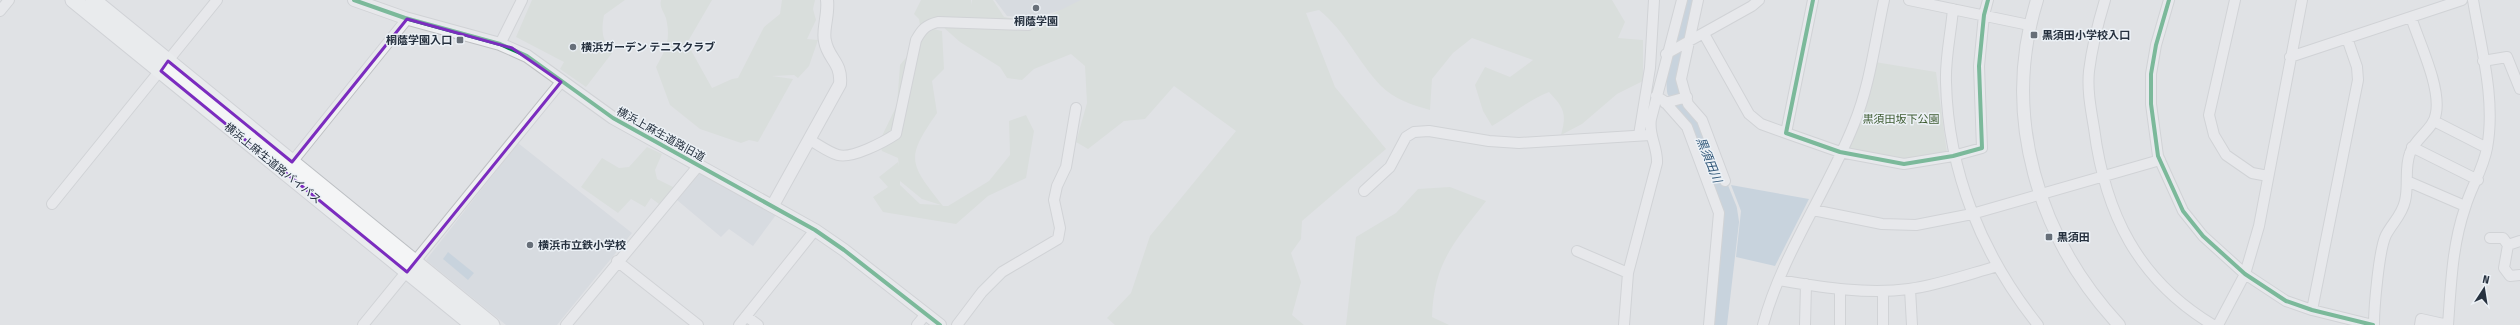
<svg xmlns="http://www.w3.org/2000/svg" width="2520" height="325" font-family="'Fira Sans Condensed','Noto Sans JP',sans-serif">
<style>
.built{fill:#cdd2d9}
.green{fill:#d1d9d0;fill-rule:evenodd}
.water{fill:#acc2d3}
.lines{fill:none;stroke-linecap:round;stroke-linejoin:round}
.river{stroke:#acc2d3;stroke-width:16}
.minor-casing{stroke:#bec0c3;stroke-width:12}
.tertiary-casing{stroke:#bec0c3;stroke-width:14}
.primary-casing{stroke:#bcbfc3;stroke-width:17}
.minor{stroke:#eff0f2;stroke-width:10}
.tertiary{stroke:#eff0f2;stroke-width:12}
.primary{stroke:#f4f5f6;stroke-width:15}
.cycleway-casing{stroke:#ecf1f6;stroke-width:6}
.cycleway{stroke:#00873e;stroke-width:4}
.marked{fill:none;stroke:#7b2cbf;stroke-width:3;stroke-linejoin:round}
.poi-dot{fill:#676f79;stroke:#ecf1f6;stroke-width:1.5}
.labels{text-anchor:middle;stroke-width:3;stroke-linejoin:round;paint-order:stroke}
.poi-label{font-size:11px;font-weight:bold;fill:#26313f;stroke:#ecf1f6;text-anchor:start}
.park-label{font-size:11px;fill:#3e5c32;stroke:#ecf1f6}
.street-label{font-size:11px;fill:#26313f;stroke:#ecf1f6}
.water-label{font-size:12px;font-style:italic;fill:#2d5476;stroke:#ecf1f6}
</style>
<rect width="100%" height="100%" fill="#e0e2e5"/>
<path class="built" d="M995 0H1098L1033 18 1007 16Z
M518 143 632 233 557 325H506L426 260Z
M699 173 776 215 753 246 729 229 721 237 677 200Z"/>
<path class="green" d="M532 0H625L604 15C601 32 602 39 612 53L586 87 560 69 564 62 516 37Z
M661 0H712L687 43 712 88 732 79 738 78 764 27 780 14 782 0H815L813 9 816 20 807 39 818 40 809 66 798 78 794 75 772 76 793 79 758 142 749 140 741 143 700 129 670 105 656 67C666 49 671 40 666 18 664 12 659 7 661 0Z
M921 0H971L972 5V0H993L1004 17 1034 23 1081 0H1612L1625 22 1618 38 1643 40V81L1617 94 1582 124 1561 135C1567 113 1564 108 1549 92 1529 100 1511 115 1492 126L1483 111 1475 85 1485 67 1510 77 1533 60 1472 38 1453 53 1432 79 1430 110C1412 105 1394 99 1381 86 1357 61 1347 33 1319 10L1306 13 1335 87 1386 149 1302 221 1301 239 1291 253 1301 282 1292 315 1304 325H1115L1107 318 1131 293 1150 236 1236 131 1174 86 1145 119 1124 121 1088 149 1076 142 1087 103 1085 66 1071 54 1034 69 1022 80 1007 78 1000 67 960 42 942 26 957 18 929 28 942 31 944 69 932 81 937 113C905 159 909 163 943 206H948L989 181 1010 155 1009 121 1026 115 1034 131 1026 178 988 196 956 224 883 212 873 197 888 187 879 177 898 162 899 166 898 158 882 151 879 142 897 105 900 65 922 38 919 19 914 14ZM900 181 922 199 941 205 920 204 900 185Z
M1875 62 1936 72 1947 153 1902 159 1846 151Z
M647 147 662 154 655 170 657 179 675 188 659 204 651 198 645 207 631 199 618 213 581 187 602 158 619 168 629 167Z
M1450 187 1486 201C1454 243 1434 262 1432 317L1449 325H1346L1356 237 1396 213 1418 189Z"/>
<path class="water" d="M1731 185 1809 199 1775 266 1736 257 1741 211Z
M448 252 474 273 468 280 443 259Z"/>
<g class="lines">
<path class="river" d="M1691 0 1674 76 1675 91 1693 120 1729 209 1731 222 1719 325"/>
<g class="minor-casing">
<path id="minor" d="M1698 0 1681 79 1688 104 1702 120 1725 181
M1813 0 1786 133 1840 152 1904 164 1953 156 1982 148 1979 66 1984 15 1988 0
M1909 0 2029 25
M2105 0C2098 23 2092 47 2089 71 2087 90 2091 110 2094 128 2105 214 2138 280 2213 325
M2169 0 2156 45 2151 74V104L2158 156 2183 211 2203 236 2245 274 2286 301 2312 310 2373 325
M2235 0 2209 115 2214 135 2226 155 2252 173 2268 176
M1953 9C1951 33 1945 58 1946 82 1948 172 1982 255 2038 325
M0 11 9 0
M1704 34 1749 114 1761 124 1786 133
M500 44 522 0
M1666 54 1752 6 1759 0
M2290 57 2462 0
M2483 61 2507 57 2520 89
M1656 96 1664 101 1687 127 1719 213 1709 325
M1665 103 1687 97
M2434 121 2487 148
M1639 135 1650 68 1654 0
M810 140C819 145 828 152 838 155 852 159 884 142 896 134L916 40C922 29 926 25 938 22L1028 25
M2412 147 2478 180
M292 162 407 19
M2407 181 2465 206
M1364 191 1390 167 1406 137 1414 132 1429 131 1489 141 1519 143 1650 135
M52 204 217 0
M1813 210 1882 224 1916 225 1972 214 2160 160
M2490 238H2503L2508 245 2504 268 2510 276 2520 275
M2508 245 2520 241
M1577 251 1628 273
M617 261 698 325
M1779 280C1821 287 1866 295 1909 289 1939 285 1969 274 1998 266
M1910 289 1912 325
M2312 310 2358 80 2357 67 2347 38
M746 316 758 325
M363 325 561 82
M566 325 699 165
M739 325 815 230
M917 325 926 314
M957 325 982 292 1002 272 1058 239 1060 228 1054 200 1057 186 1066 167 1076 108
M1624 325 1628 273 1657 163C1658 147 1648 135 1651 119L1682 0
M1763 325C1782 254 1827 192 1854 124 1870 85 1875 41 1884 0
M1805 325 1806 284
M1840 325V289
M1883 325V291
M2218 325 2245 274 2259 226 2302 0
M2374 325C2374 307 2379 249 2386 235 2393 222 2402 215 2405 201 2409 185 2404 169 2410 153 2415 138 2434 129 2436 113 2441 87 2419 42 2411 17
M2420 325 2421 319 2448 325
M2448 325C2451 285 2452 246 2465 208 2471 187 2483 170 2487 148 2496 100 2481 48 2473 0"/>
</g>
<g class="tertiary-casing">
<path id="tertiary" d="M354 0 405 18 500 44 527 56 613 118 815 230 844 250 940 325
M2037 0C2001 116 2038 238 2119 325
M773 205 840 84C842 62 828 59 825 41 822 31 829 14 827 0"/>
</g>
<g class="primary-casing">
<path id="primary" d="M73 0 473 325
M93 0 492 325"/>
</g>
<use href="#minor" class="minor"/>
<use href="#tertiary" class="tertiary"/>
<use href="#primary" class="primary"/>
<g class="cycleway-casing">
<path id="cycleway" d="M354 0 405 18 500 44 527 56 613 118 815 230 844 250 940 325
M1813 0 1786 133 1840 152 1904 164 1953 156 1982 148 1979 66 1984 15 1988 0
M2169 0 2156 45 2151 74V104L2158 156 2183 211 2203 236 2245 274 2286 301 2312 310 2373 325"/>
</g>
<use href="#cycleway" class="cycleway"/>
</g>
<path d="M0 0H2520V325H0ZM407 19 512 48 561 82 407 272 161 71 168 61 292 162Z" fill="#e0e2e5" fill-opacity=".55" fill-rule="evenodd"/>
<path class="marked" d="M407 19 512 48 561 82 407 272 161 71 168 61 292 162Z"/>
<g class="poi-dot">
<circle cx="1036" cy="8" r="4"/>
<rect x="2030" y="31" width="8" height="8" rx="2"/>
<rect x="456" y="36" width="8" height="8" rx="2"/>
<circle cx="573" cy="47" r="4"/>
<rect x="2045" y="233" width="8" height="8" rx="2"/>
<circle cx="530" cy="245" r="4"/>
</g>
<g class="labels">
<g class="poi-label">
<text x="1036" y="25" text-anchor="middle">桐蔭学園</text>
<text x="2042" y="39">黒須田小学校入口</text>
<text x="452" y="44" text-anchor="end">桐蔭学園入口</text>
<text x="581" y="51">横浜ガーデン テニスクラブ</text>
<text x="2057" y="241">黒須田</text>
<text x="538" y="249">横浜市立鉄小学校</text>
</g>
<g class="park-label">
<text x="1901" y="123">黒須田坂下公園</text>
</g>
<g class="street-label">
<text transform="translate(661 134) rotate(29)" y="4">横浜上麻生道路旧道</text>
<text transform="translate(273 163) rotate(39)" y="4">横浜上麻生道路バイパス</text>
</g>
<g class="water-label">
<text transform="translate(1709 160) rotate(68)" y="4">黒須田川</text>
</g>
</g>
<g transform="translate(2484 289) rotate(12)" stroke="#ecf1f6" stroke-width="3" paint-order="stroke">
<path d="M0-3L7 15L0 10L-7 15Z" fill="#26313f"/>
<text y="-6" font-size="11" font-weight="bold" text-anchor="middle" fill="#26313f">N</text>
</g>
</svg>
